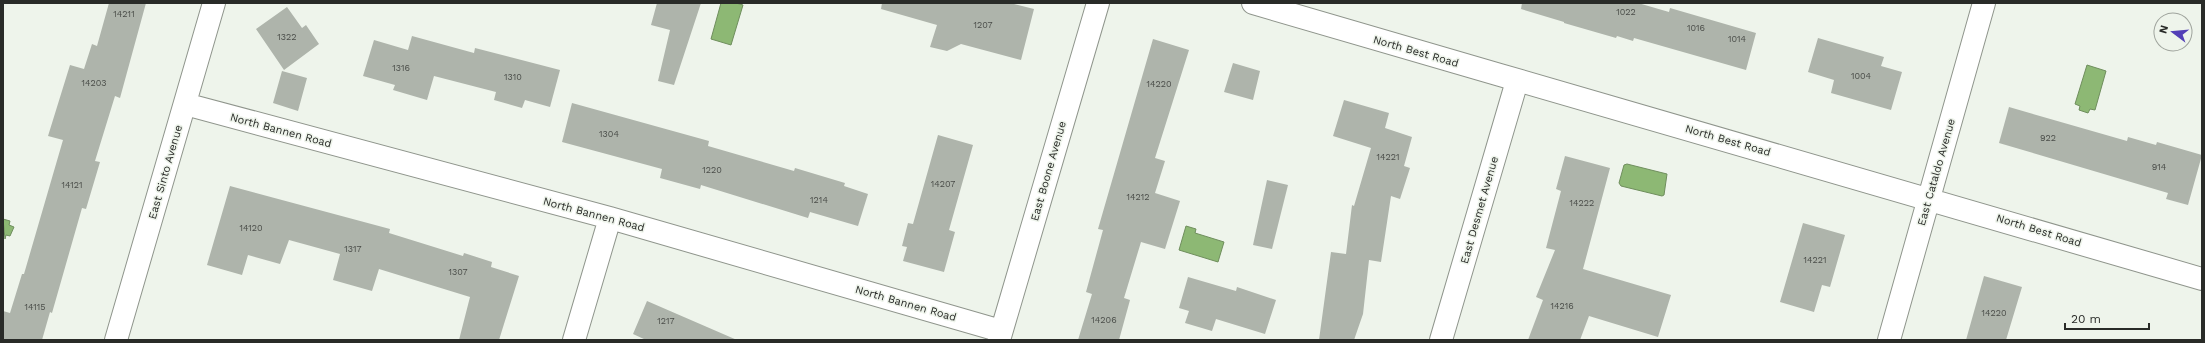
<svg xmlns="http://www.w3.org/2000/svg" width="2205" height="343" font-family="'Work Sans',sans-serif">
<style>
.water{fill:#8db874;stroke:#6f8e5d}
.building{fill:#aeb4ab}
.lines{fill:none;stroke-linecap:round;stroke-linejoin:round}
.minor-casing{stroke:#8f958c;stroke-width:24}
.minor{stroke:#fff;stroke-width:22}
.labels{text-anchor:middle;stroke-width:3;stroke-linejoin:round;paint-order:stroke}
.number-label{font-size:9px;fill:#4a4d49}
.street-label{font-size:11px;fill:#292b28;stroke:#eef4eb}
</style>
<rect width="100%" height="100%" fill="#eef4eb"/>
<path class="water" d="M721 3H736L743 5 731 45 711 39Z
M2087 65 2106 71 2095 110 2090 109 2088 113 2079 110 2080 106 2075 104Z
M1627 164 1667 174 1664 195 1662 196 1621 186 1619 183 1624 165Z
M3 219 10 221 9 225 14 227 10 236 6 235 5 239Z
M1186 226 1196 229 1195 233 1224 242 1218 262 1179 250Z"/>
<path class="building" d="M109 3H146L120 98 115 96 95 161 100 162 86 209 82 208 52 313 50 312 42 340H3V311L10 313 22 274H24L63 140 48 136 70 65 84 69 92 44 97 46Z
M657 3H701L674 85 658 81 670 30 651 25Z
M882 3H1010L1034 9 1021 60 961 44 947 51 930 47 937 25 881 9Z
M1522 3H1638L1669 12 1670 8 1756 33 1746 70 1634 38 1633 41 1617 36 1616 38 1564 23V22L1521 9Z
M287 7 302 28 306 25 319 44 284 70 256 29Z
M412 36 474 53 475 48 560 70 550 107 525 100 522 108 494 100 496 92 434 76 427 100 393 90 395 85 363 76 374 40 408 50Z
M1818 38 1884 57 1881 66 1902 72 1891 110 1831 93 1834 80 1808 72Z
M1153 39 1189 50 1155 158 1165 161 1155 193 1180 201 1165 249 1141 242 1124 298 1130 300 1119 340H1078L1092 294 1086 292 1103 230 1098 229Z
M1233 63 1260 71 1253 100 1224 92Z
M282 71 307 78 298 111 273 103Z
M1344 100 1389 113 1385 128 1412 137 1404 166 1410 168 1400 199 1391 196 1381 262 1369 260 1363 314 1354 340H1319L1331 252 1346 254 1352 205 1354 206 1371 148 1333 136Z
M572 103 709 141 708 146 794 171 795 168 845 183 844 186 868 194 858 226 810 212 808 218 701 185 700 189 660 178 662 169 562 142Z
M2009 107 2127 141 2128 137 2156 145 2157 142 2202 155 2188 205 2166 199 2168 193 1999 143Z
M938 135 973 145 949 230 955 232 944 272 903 261 907 247 902 246 908 223 913 224Z
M1565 156 1610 168 1583 269 1671 295 1658 337 1589 316 1580 340H1528L1543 300 1536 297 1555 250 1546 248 1561 191 1556 189Z
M1267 180 1288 185 1272 249 1253 245Z
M230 186 390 229 389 233 463 256 464 253 492 262 491 267 519 276 499 340H459L470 297 379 269 372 291 333 280 340 254 289 240 280 264 248 255 242 275 207 265Z
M1803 223 1845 235 1830 287 1822 285 1814 312 1780 302Z
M1984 276 2022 287 2006 340H1966Z
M1188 277 1236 291 1237 287 1276 300 1265 334 1216 319 1212 331 1185 323 1189 311 1179 308Z
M647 301 737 340H646L633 334Z"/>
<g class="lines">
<g class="minor-casing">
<path id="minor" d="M1253 3C1569 96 1886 185 2202 279
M185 104 610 218 1001 331
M116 340 214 3
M574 340 610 218
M999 340 1098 3
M1441 340 1517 81
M1889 340 1984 3"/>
</g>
<use href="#minor" class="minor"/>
</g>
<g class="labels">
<g class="number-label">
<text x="1626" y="15">1022</text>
<text x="124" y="17">14211</text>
<text x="983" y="28">1207</text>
<text x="1696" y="31">1016</text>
<text x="287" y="40">1322</text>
<text x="1737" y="42">1014</text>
<text x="401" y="71">1316</text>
<text x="1861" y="79">1004</text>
<text x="513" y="80">1310</text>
<text x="94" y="86">14203</text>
<text x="1159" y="87">14220</text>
<text x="609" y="137">1304</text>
<text x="2048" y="141">922</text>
<text x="1388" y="160">14221</text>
<text x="2159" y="170">914</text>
<text x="712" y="173">1220</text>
<text x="943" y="187">14207</text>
<text x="72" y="188">14121</text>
<text x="1138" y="200">14212</text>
<text x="819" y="203">1214</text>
<text x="1582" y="206">14222</text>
<text x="251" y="231">14120</text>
<text x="353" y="252">1317</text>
<text x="1815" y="263">14221</text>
<text x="458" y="275">1307</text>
<text x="1562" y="309">14216</text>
<text x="35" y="310">14115</text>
<text x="1994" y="316">14220</text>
<text x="1104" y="323">14206</text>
<text x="666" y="324">1217</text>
</g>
<g class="street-label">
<text transform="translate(1416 51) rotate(16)" y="4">North Best Road</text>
<text transform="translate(281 130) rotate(15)" y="4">North Bannen Road</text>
<text transform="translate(1728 140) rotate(16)" y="4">North Best Road</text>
<text transform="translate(1048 171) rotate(-74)" y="4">East Boone Avenue</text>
<text transform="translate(165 172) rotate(-74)" y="4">East Sinto Avenue</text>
<text transform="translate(1936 172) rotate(-74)" y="4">East Cataldo Avenue</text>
<text transform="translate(1479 210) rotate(-74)" y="4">East Desmet Avenue</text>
<text transform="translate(594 214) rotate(15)" y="4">North Bannen Road</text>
<text transform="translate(2039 230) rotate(17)" y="4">North Best Road</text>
<text transform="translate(906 303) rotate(16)" y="4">North Bannen Road</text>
</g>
</g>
<rect width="2205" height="343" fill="none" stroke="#292b28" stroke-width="8"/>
<g transform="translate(2173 32) rotate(286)"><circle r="19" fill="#eef4eb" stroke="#9fa49d"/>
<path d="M0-3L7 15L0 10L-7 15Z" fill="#533fb7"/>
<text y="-6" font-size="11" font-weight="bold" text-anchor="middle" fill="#292b28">N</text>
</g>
<path d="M2065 323v6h84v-6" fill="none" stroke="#292b28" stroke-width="2"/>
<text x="2071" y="323" font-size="12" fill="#292b28" stroke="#eef4eb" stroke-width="3" paint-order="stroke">20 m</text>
</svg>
